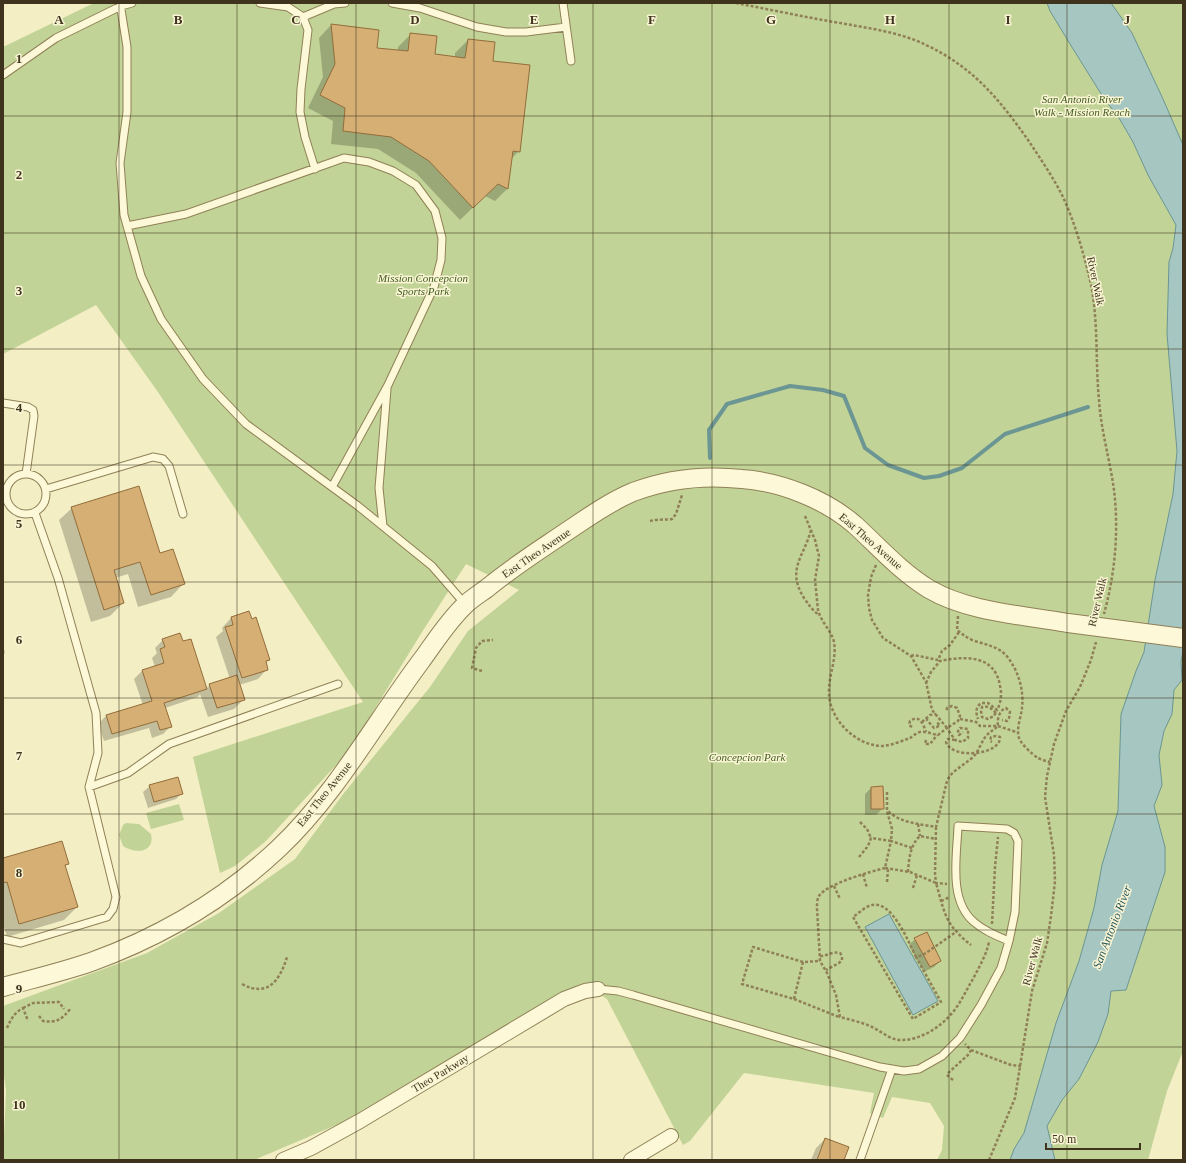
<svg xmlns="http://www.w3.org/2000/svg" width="1186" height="1163" font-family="'Times New Roman',serif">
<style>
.green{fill:#c1d396}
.water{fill:#a6c6c2;stroke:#6b9693}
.shadow{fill:#0003}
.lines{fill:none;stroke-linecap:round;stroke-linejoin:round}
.stream{stroke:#6b9693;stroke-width:4}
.building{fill:#d6af75;stroke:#936d3a}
.service-casing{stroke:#908057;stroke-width:9}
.minor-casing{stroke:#908057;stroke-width:16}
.tertiary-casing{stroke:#908057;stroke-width:20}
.path{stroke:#908057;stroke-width:2.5;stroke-dasharray:3 2;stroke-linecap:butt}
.service{stroke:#fcf8d8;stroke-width:7}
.minor{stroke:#fcf8d8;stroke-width:14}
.tertiary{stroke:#fcf8d8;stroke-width:18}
.tertiary-bridge-casing{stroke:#908057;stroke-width:20;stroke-linecap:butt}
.tertiary-bridge{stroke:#fcf8d8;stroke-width:18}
.grid{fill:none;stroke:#3f331d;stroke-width:1;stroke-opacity:0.55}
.labels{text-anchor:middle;stroke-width:3;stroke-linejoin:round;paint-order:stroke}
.park-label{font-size:11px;font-style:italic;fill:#435d21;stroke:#f9f5d4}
.street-label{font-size:11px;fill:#3f331d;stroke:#f9f5d4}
.water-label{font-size:12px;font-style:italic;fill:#2b5a60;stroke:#f9f5d4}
.grid-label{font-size:13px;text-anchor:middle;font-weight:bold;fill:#3f331d;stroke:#f9f5d4;stroke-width:3;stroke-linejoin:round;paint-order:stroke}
</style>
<rect width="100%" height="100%" fill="#f3eec4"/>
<path class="green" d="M94 3H1183V1051L1167 1091 1148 1160H937L942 1150 944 1126 930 1103 892 1097 883 1118 870 1113 874 1093 744 1073 690 1141 683 1145 607 999 583 983 554 998 341 1123 254 1160H3L6 1091 3 1067V1006L147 953 219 913 295 859 344 793 430 687 468 631 519 590 466 564 422 632 349 751 266 841 235 866 220 873 193 757 363 702 158 392 96 305 3 354V47Z
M179 804 184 820 151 829 146 813Z
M126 823 139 824 151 834C155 853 135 854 123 846L119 835 123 825Z"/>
<path class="water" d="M1047 3H1111L1132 33 1163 99 1183 145V651L1181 662 1182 680 1174 690 1172 714 1164 731 1159 755 1162 785 1154 806 1165 847V872L1126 990 1111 991 1108 1014 1098 1042 1079 1079 1062 1100 1047 1126 1055 1160H1010L1014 1149 1024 1133 1056 1023 1079 961 1094 908 1102 865 1118 811 1121 714 1136 671 1144 652 1155 580 1173 494 1177 451 1167 334 1169 262 1173 248 1176 225 1148 175 1133 142 1119 118 1103 97 1070 44 1050 11Z
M889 914 938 1001 913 1015 865 927Z"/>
<path class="shadow" d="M331 25 376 49 398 51V47L411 34 434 55 455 58V53L468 40 492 62 519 151 511 159 507 189 495 201 485 196 460 220 416 173 378 149 331 144 333 121 308 108 323 77 319 38Z
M72 508 183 584 171 597 138 607 128 574 115 578 123 603 110 616 91 622 59 520Z
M249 612 269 660 265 663 267 669 258 679 239 685 243 700 234 709 208 717 200 694 198 697 165 708 171 726 163 734 152 738 149 728 104 741 98 724 107 715 143 705 134 679 142 671 155 667 152 658 157 653 155 648 163 640 206 689 210 685 230 679 216 637 223 631 222 628 231 618Z
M3 645 5 653 3 655Z
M150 786 182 793 176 799 148 808 143 792Z
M871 788 883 808 876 815H865V794Z
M3 859 68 863 65 866 77 907 64 920 7 937 3 924Z
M915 939 940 961 934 967 924 972 909 945Z
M825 1139 843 1160H811L816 1148Z"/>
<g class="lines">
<path class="stream" d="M710 458 709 430 727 404 790 386 823 390 844 396 865 448 888 465 924 478 939 476 962 468 1005 434 1088 407"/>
</g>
<path class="building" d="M331 24 379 30 377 48 408 51 410 33 437 36 435 54 465 58 468 39 495 42 493 61 530 65 520 152 513 151 508 189 498 184 473 208 429 161 391 137 343 131 345 108 320 95 335 64Z
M139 486 160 553 173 549 185 584 151 595 140 562 114 570 124 603 104 610 71 507Z
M249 611 252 619 256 617 270 660 266 661 268 670 242 678 225 627 233 625 231 617Z
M180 633 183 641 191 639 207 689 164 703 172 727 160 730 157 721 112 734 106 715 152 701 142 670 164 663 160 649 165 647 162 639Z
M237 675 245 700 217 708 209 684Z
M178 777 183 794 154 802 149 785Z
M883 786 884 809H871V787Z
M62 841 69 864 65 865 78 907 19 924 7 882 3 883V858Z
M927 932 941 961 930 967 914 938Z
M825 1138 849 1147 844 1160H817Z"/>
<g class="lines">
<g class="service-casing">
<path id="service" d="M120 3 127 47V112L120 163 124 215 141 276 161 319 203 379 246 424 358 506 432 566 465 604
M260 3 288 7 303 17 308 30 301 89 300 112 305 137 315 169
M392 3 420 8 477 27 506 32H526L566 27
M563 3 571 61
M303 17 334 4 345 3
M3 75 56 38 121 6 132 3
M127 226 186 214 344 158 369 162 393 171 416 185 435 211 442 238 441 260 434 287 388 385 332 487
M3 403 28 407 33 410 34 416 26 474
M6 494a20 20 0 1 1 40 0a20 20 0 1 1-40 0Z
M46 489 153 457 163 459 169 466 183 514
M383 526 379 488 387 389
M89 787 128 773 169 744 338 684
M3 939 21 943 107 917 113 909 116 897 89 787 98 753 96 713 58 578 35 513
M598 989 618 991 633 995 880 1067 904 1071 919 1069 942 1056 960 1038 981 1005 1001 968 1009 941 1015 912 1018 841 1014 833 1007 829 958 826C957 856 948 900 974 922 984 931 997 936 1009 941
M860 1160 892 1069"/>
</g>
<g class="minor-casing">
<path id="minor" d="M283 1160 311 1148 360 1121 564 999 585 991 598 989
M631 1160 671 1136"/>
</g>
<g class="tertiary-casing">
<path id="tertiary" d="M3 987C32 979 62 972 91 962 160 937 225 899 279 848 336 794 374 724 421 661 435 642 448 621 465 605 471 599 479 594 486 589 511 568 538 551 566 532 587 518 609 502 633 492 667 479 706 475 742 479 781 482 825 499 855 525 879 547 901 572 929 589 968 612 1023 615 1068 623"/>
</g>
<path class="path" d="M736 3C772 10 809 18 846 24 873 29 902 33 926 45 973 67 999 99 1028 140 1040 158 1053 177 1063 197 1074 221 1083 251 1089 276 1099 316 1095 359 1099 400 1101 431 1110 460 1114 490 1119 531 1115 574 1104 614
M805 516 815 540 819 556 815 580 818 610C821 622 831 630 834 642 837 660 828 676 829 694 830 720 856 746 883 746 892 745 902 741 910 738 913 736 916 733 920 732 925 731 932 734 938 735L947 728 955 740 962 742 968 738V729L960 728 958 731 959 735 963 732
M650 521C658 519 665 520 672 519L676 514 682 495
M811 530C804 557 786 569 804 598 809 605 812 610 819 615
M876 565 871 577 868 595 869 608 872 620 883 638 911 656 926 682 932 710 947 728 958 721 960 716 957 708 952 706 947 708 946 712
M958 616 957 630C962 634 966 637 972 640 986 645 1000 646 1009 659 1019 673 1024 691 1022 708 1021 717 1016 729 1019 738 1021 744 1033 755 1038 758 1042 760 1046 761 1050 762
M911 656 914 655 938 660 942 651 950 645 959 632
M482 671 472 668 476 648 482 641 493 640
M926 683 931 672 940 661C964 656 995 654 1000 686 1002 694 1001 703 997 710L988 703H981C975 708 976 713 978 719
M996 713C992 709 988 705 982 707L981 711 982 717 988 719 994 716 997 710
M927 718V720L934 728 937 727 940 725 936 722
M960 719 976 722 980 726H998L1019 733
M922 722 930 715 936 714
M912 727 909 725 910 721C920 714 923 724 926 732
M926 740 925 744H930L937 735
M955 740 948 739 946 742C952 760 1001 755 1000 737L996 736 991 737 990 741 992 742
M887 792V810C899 823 920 824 936 827L947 781C952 770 963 766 972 758 978 753 980 745 984 739 987 733 993 731 998 726 997 720 999 710 1006 708L1010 712 1009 718 1007 721 1002 720
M860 822 867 829 871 838
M918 824 920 836
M936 827 935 874 936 883 947 884
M912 848 891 841 885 868 910 872 936 883C941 899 944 920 957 932 961 937 966 941 971 945
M859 857 868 846 871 838 891 841 892 829 887 811
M885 868C870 872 828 883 819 896 817 899 817 904 817 908L820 961 827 973 836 995 840 1017C850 1020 862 1022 872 1027 881 1031 889 1039 899 1040 919 1041 940 1028 952 1013 961 1003 966 990 973 979 979 967 986 956 989 942
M908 872C909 859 910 845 920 836L936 839
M863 874 867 888
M887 882 888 869
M834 886 840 899
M913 888 917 875
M941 901 950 897
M992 924 995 867 998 837
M820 956C828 956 832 951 840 953L842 956V960L839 963 826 970
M916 957C909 943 892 900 872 905 866 906 859 913 853 917L913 1019 941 1002 916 957 923 955 956 932
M803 962 794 999 742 984 753 947 803 962 820 961
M242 984C268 998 280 980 287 957
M794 999 839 1017
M23 1008 33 1003 59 1002 64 1009
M39 1016 43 1021C58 1023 62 1019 71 1008
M7 1028C11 1019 14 1013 23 1008L28 1021
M971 1050 1011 1065 1021 1066
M953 1080 948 1076 947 1074 969 1054 971 1050 965 1044
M989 1160 1015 1098 1032 991 1047 943 1051 916 1055 881 1054 855 1045 797 1047 776 1054 744 1066 711 1080 687 1091 660 1096 642"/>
<use href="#service" class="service"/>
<use href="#minor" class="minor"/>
<use href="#tertiary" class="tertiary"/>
<g class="tertiary-bridge-casing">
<path id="tertiary-bridge" d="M1068 623 1183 638"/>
</g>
<use href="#tertiary-bridge" class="tertiary-bridge"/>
</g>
<path class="grid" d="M119 3V1160M237 3V1160M356 3V1160M474 3V1160M593 3V1160M712 3V1160M830 3V1160M949 3V1160M1067 3V1160M3 116H1183M3 233H1183M3 349H1183M3 465H1183M3 582H1183M3 698H1183M3 814H1183M3 930H1183M3 1047H1183"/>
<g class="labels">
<g class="park-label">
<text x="1082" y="103">San Antonio River<tspan x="1082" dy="13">Walk - Mission Reach</tspan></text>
<text x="423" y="282">Mission Concepcion<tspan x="423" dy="13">Sports Park</tspan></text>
<text x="747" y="761">Concepcion Park</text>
</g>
<g class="street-label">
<text transform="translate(1096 281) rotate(78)" y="4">River Walk</text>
<text transform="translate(871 541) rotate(41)" y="4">East Theo Avenue</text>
<text transform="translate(536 553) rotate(-34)" y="4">East Theo Avenue</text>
<text transform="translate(1097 602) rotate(-77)" y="4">River Walk</text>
<text transform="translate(324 794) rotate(-51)" y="4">East Theo Avenue</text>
<text transform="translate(1032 961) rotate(-75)" y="4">River Walk</text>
<text transform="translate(440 1073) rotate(-31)" y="4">Theo Parkway</text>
</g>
<g class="water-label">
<text transform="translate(1112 927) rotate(-69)" y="4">San Antonio River</text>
</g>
</g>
<g class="grid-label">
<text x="59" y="24">A</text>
<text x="178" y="24">B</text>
<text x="296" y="24">C</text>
<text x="415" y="24">D</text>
<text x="534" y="24">E</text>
<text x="652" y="24">F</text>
<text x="771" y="24">G</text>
<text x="890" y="24">H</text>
<text x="1008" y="24">I</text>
<text x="1127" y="24">J</text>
<text x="19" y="63">1</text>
<text x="19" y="179">2</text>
<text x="19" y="295">3</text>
<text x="19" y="412">4</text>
<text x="19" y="528">5</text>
<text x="19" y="644">6</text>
<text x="19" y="760">7</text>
<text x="19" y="877">8</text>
<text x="19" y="993">9</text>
<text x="19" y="1109">10</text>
</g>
<rect width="1186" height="1163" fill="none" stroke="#3f331d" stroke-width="8"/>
<path d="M1046 1143v6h94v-6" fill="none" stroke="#3f331d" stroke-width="2"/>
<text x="1052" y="1143" font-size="12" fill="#3f331d" stroke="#f9f5d4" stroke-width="3" paint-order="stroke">50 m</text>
</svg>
